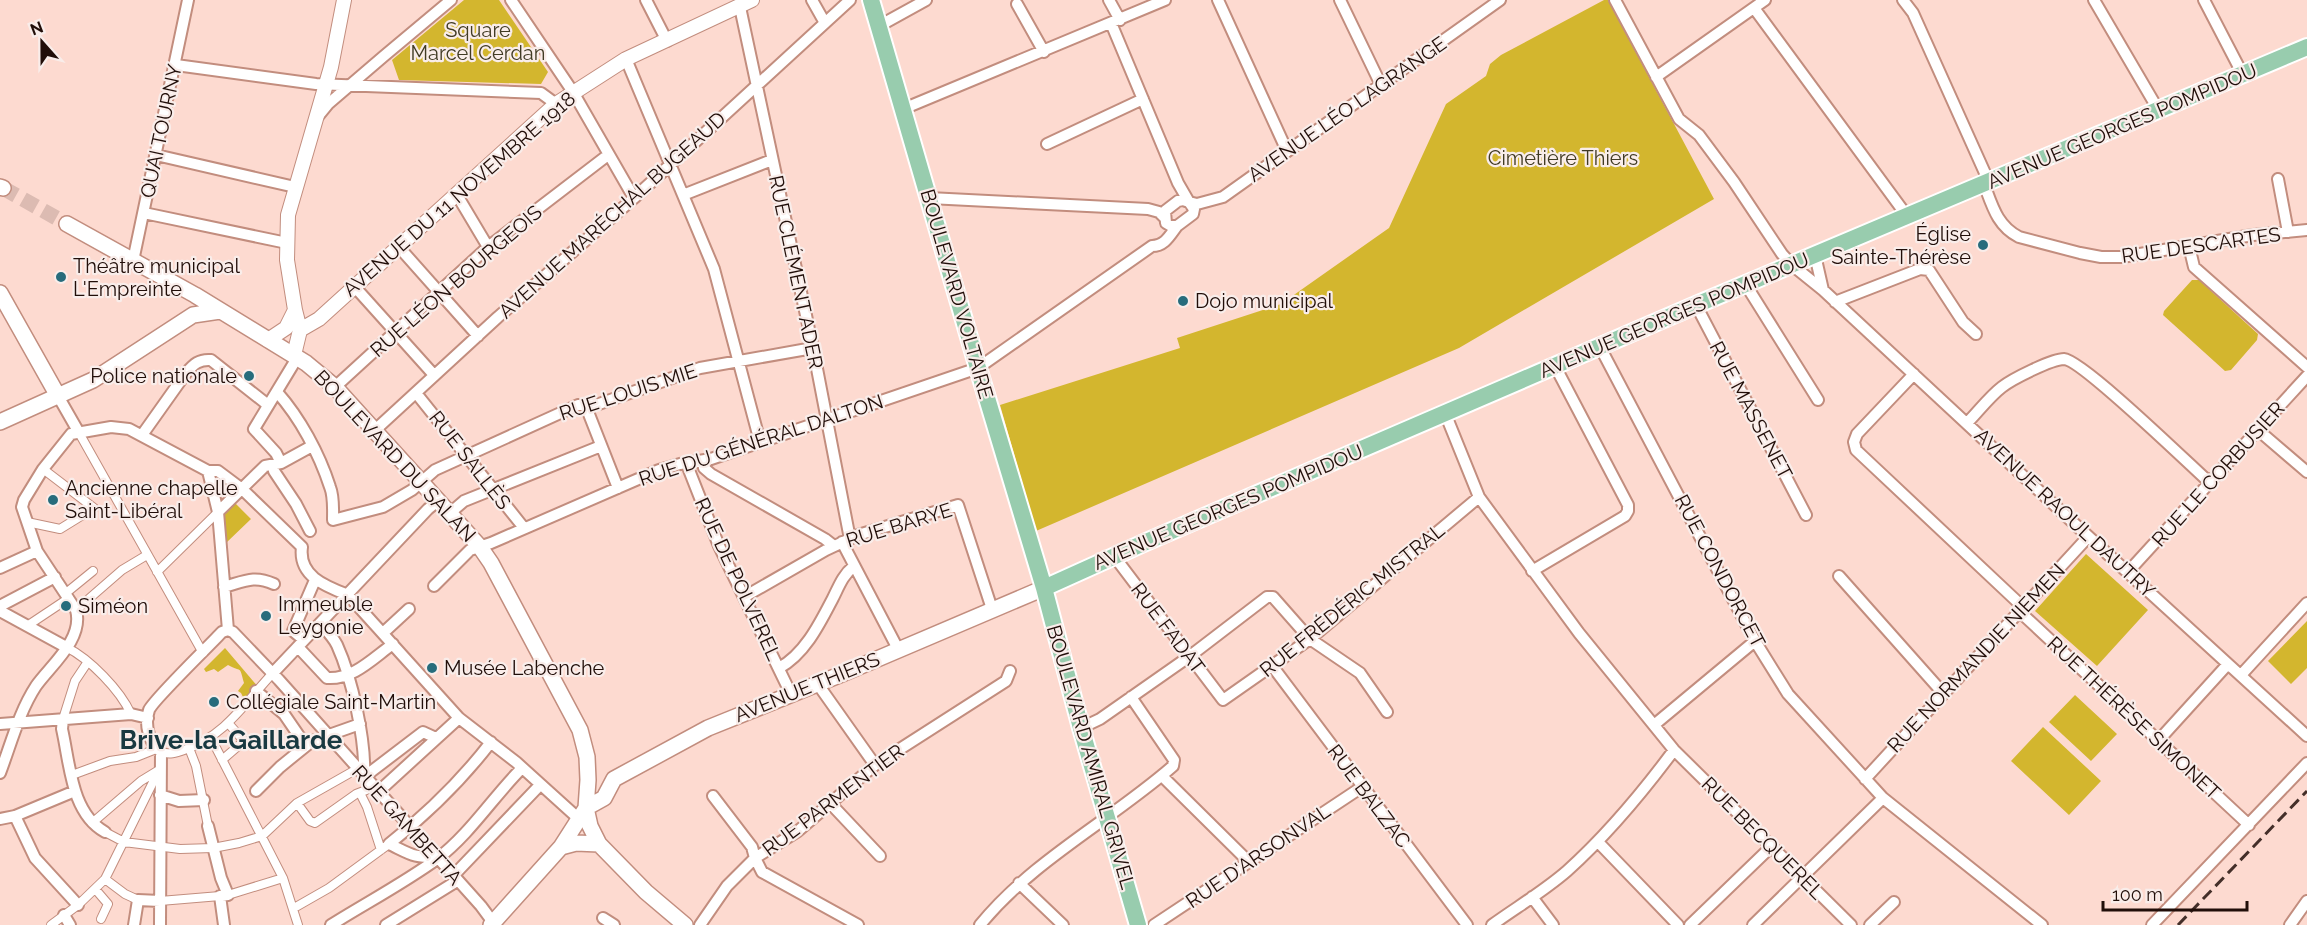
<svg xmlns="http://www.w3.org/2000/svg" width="2307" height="925" font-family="Raleway,sans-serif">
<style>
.green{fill:#d3b62e}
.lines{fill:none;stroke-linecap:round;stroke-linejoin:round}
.secondary-tunnel{stroke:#dcbbb2;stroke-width:15;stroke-dasharray:15 8;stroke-linecap:butt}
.pedestrian-casing{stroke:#c28d7e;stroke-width:10}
.minor-casing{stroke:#c28d7e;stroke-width:14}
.tertiary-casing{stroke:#c28d7e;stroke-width:16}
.secondary-casing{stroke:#c28d7e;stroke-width:18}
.primary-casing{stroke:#fff;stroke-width:20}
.pedestrian{stroke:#fff;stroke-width:8}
.minor{stroke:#fff;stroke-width:10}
.tertiary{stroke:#fff;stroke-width:14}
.secondary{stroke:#fff;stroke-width:15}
.primary{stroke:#98ccae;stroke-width:16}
.rail{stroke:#442f29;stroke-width:3;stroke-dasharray:12 6;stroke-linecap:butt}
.poi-dot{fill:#276c7c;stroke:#f9edea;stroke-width:2}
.labels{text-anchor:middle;stroke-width:4.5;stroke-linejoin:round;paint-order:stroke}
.park-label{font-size:20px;fill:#413b24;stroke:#f9edea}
.street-label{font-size:20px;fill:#210e09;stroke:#f9edea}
.poi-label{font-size:20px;fill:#210e09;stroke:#f9edea;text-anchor:start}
.district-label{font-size:26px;font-weight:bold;fill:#193941;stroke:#f9edea}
</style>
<rect width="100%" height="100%" fill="#fddad0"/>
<path class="green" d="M464 0H499L548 72 541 84 399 80 392 60Z
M1604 0H1608L1714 199 1459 348 1036 531 1000 405 1180 348 1177 338 1281 304 1389 228 1446 104 1486 76 1490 64 1501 55Z
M2192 280H2199L2258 334 2257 340 2231 370 2225 371 2163 315 2164 311Z
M234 502 251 519 226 543 218 517Z
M2086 554 2148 610 2097 666 2035 611Z
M2307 621V668L2291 684 2268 661Z
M225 648 259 688 246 703 241 693 238 691 244 683C239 664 242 673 228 665L218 672 214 669 206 672 204 669Z
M2075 695 2117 734 2091 761 2049 722Z
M2043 727 2101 781 2069 815 2011 761Z"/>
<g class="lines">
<path class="secondary-tunnel" d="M3 188 67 224"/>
<g class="pedestrian-casing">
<path id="pedestrian" d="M78 431 203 653
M27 522 60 529 94 508 43 469
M157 572 218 512
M66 593 93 571
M76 610 122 570 147 555
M27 626 69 598
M66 647C90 659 120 690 131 714
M63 719 75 681 87 663
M211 738 283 878 298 925
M189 748 196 766 208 826
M161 752C169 755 176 753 184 750 225 736 244 704 272 674
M222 760 244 741 228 723
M72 775 110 761 136 757 156 749
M360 793 367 807 381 850
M297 803 310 821 315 823 356 794 374 787
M92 823 141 781 159 770
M105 832 124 842 180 849 213 848 239 843 262 836 297 803 357 769
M105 879 125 894 138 900
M96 890 108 904 101 919
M228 895 283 878
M160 901 220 896
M294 908 329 888 389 844
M51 925 78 905 105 879 159 770"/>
</g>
<g class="minor-casing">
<path id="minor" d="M511 0 573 92 634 198
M646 0 667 41
M812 0 825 23
M1109 0 1120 20
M1218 0 1287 151
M1340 0 1381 85
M1615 0 1679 119 1699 135 1734 182 1782 254 1792 265 1823 290 2078 527 2307 736
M1903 0 1913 13 1989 182
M2094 0 2159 111
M2204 0 2243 75
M1017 4 1044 52
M740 7 813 348 850 539
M1754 8 1907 216
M1111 23 1178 183 1189 202 1197 204 1223 197 1500 0
M879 26 926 0
M626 59 714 269 760 442
M176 65 316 84 541 93 556 104
M1656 77 1765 0
M903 109 1165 0
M319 115 328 104 384 56 451 0
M1047 144 1143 99
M156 155 295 187
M2278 179 2288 232
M1984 184C1992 205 1997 226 2019 237L2080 253 2101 257H2122L2253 235 2307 230
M457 195 488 247
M683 195 772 160
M929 198 1148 209 1159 212 1165 218
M1183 200 1189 202 1194 209 1193 214 1177 226H1171L1166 223 1165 211 1178 201Z
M144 213 287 243
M398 246 478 336
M2189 246 2194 267 2307 367
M1815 255 1823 290
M133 261 188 0
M1746 285 1818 400
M354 286 434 375
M1835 302 1920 269 1929 270 1963 322 1976 334
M1696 305 1806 515
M1600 347 1755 641 1788 694 1883 798 2042 925
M1914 374 1857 434 1854 442 1856 450 2023 607
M335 387 488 247 608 155
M277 392C300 418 319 453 330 487 334 497 333 509 333 520L383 507 412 490 435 470 578 405 599 404 700 368 813 348
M416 393 524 528
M58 396 78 431
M585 404 618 488
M1445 413 1479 497 1579 633 1674 750 1851 925
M1967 423C1978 412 1989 397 2002 387 2012 379 2052 359 2064 359 2082 360 2189 464 2210 483
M2258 430 2307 472
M374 431 498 317 634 198 850 0
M142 435 186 373C194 364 199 359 211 360L268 405
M703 461 704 468 711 474 825 539 834 546
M281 463 276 453 254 429 297 358
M689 463V470L719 546 791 694
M273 465 274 471 296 504 310 531
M208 471 218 512 228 630
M218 512 265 466 281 463 312 446
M450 513 464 501 601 446
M842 542 898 649
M1114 556 1223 700 1310 639 1479 497
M0 568 37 551
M1532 571 1625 516 1628 511V505L1555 366
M2128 572 2307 376
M1839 576 1943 693
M434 586 470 550 491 543 659 470 680 464 711 459 978 368 1152 246C1165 246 1170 235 1177 226
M224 587C245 581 254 575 274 584
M744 597 826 550 858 535 958 505 992 609
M0 606 55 577
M0 611 66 647
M2019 611 2249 825
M320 623C326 630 333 637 337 645 352 678 366 741 364 777
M228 630 233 632 279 680 481 906 495 925
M383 633 409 609
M304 640 293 631 315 580
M298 647 327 678C353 680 373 658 393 644
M1273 667 1467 925
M779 668C805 654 820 623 833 598 839 586 843 575 853 567
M272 674 428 509 439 500
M2241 675 2307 603
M817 683 875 765
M256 691 284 714 306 746
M63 719 62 729C70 764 71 813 105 832
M0 724 131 714 148 718
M1654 725 1755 641
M1081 728 1100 719 1190 656 1267 597H1273L1310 639 1360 673 1387 712
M2158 741 2228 664
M0 773C11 744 19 712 36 686 51 665 84 639 76 610L37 551 22 507 24 500 43 469 71 434 111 427 129 429 208 471H218L242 489 302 547C298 576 325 586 348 595L459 718 516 762 579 819
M1162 776 1249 862
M364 777 423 732 436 738
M1865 779 2088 537
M256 791 280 767 312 741 360 724
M378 792 459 718
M160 795 179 801 204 800
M713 796 752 847 755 858 762 872 858 925
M830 803 880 856
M15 816 35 858 78 905
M0 819 15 816 75 791
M208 826 221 878 228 895 220 896 224 925
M1598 842 1678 925
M434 854C419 862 403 850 389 844 427 814 461 781 491 742
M453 876 540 785
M1019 883 1063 925
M1532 897 1553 925
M64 915 70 925
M603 918 614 925
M134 925 138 900 160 901
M160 925 161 752C149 743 144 725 149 710 153 700 210 645 222 632L228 630
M331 925C366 903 404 883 437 859 470 834 493 797 522 768
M386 925 457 881
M700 925 727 886 755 858 798 831 875 765 1006 681 1010 671
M980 925C1033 860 1110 821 1173 766L1174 760 1131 697
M1154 925 1362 787
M1492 925C1517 907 1544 891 1567 871 1607 835 1642 793 1674 750
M1690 925 1772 846
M1753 925 1883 798
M1870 925 1894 902
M2152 925 2307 763
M2290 925 2307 901"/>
</g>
<g class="tertiary-casing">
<path id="tertiary" d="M300 330 319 319 556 104 626 59 752 0
M268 340 286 328 295 310
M294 355 300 330 295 310 287 260 288 215 331 67 344 0"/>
</g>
<g class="secondary-casing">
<path id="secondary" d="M0 187 3 188
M67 224 195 295 306 363 335 387 480 547 491 563 580 730 587 757 588 780 586 808 561 847 491 925
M0 293 58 396
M0 422 93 380 193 315 220 311
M586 808 604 798 614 779 708 728 842 674 1044 588
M586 808 590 826 599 844 646 892 685 925
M561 847 576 843 599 844"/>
</g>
<g class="primary-casing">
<path id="primary" d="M871 0 978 368 1044 588 1081 728 1138 925
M1044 588 1146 542 1703 302 2307 47"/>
</g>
<use href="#pedestrian" class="pedestrian"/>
<use href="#minor" class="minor"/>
<use href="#tertiary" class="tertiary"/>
<use href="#secondary" class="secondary"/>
<use href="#primary" class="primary"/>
<path class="rail" d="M2178 925 2307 791"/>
</g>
<g class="poi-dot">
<circle cx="1983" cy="245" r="6"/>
<circle cx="61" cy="277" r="6"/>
<circle cx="1183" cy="301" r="6"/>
<circle cx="249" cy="376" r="6"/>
<circle cx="53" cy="500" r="6"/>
<circle cx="66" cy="606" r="6"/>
<circle cx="266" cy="616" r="6"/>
<circle cx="432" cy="668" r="6"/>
<circle cx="214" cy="702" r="6"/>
</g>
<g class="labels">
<g class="park-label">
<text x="478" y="37">Square<tspan x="478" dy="23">Marcel Cerdan</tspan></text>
<text x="1563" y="165">Cimetière Thiers</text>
</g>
<g class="street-label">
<text transform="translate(1347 109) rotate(-35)" y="7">AVENUE LÉO LAGRANGE</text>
<text transform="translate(2122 126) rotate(-23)" y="7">AVENUE GEORGES POMPIDOU</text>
<text transform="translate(161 131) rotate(-78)" y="7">QUAI TOURNY</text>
<text transform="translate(459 194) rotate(-41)" y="7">AVENUE DU 11 NOVEMBRE 1918</text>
<text transform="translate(612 215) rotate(-42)" y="7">AVENUE MARÉCHAL BUGEAUD</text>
<text transform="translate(2201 245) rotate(-8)" y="7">RUE DESCARTES</text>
<text transform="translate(796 272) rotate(78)" y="7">RUE CLÉMENT ADER</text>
<text transform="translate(456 281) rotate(-41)" y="7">RUE LÉON BOURGEOIS</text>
<text transform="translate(957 294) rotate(74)" y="7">BOULEVARD VOLTAIRE</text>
<text transform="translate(1674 315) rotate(-23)" y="7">AVENUE GEORGES POMPIDOU</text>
<text transform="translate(628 392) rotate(-18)" y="7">RUE LOUIS MIE</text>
<text transform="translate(1751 410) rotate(62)" y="7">RUE MASSENET</text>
<text transform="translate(761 440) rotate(-18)" y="7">RUE DU GÉNÉRAL DALTON</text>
<text transform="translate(395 456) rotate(47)" y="7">BOULEVARD DU SALAN</text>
<text transform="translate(470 460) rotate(52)" y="7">RUE SALLÈS</text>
<text transform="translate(2218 474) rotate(-48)" y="7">RUE LE CORBUSIER</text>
<text transform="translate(1228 507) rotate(-23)" y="7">AVENUE GEORGES POMPIDOU</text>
<text transform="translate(2065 513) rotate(43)" y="7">AVENUE RAOUL DAUTRY</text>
<text transform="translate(899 525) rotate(-17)" y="7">RUE BARYE</text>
<text transform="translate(1720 571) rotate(62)" y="7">RUE CONDORCET</text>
<text transform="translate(738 579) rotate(65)" y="7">RUE DE POLVEREL</text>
<text transform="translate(1352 600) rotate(-39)" y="7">RUE FRÉDÉRIC MISTRAL</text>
<text transform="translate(1168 628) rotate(53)" y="7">RUE FADAT</text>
<text transform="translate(1976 658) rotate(-47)" y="7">RUE NORMANDIE NIEMEN</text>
<text transform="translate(807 687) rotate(-22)" y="7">AVENUE THIERS</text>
<text transform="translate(2134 718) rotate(43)" y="7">RUE THÉRÈSE SIMONET</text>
<text transform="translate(1091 757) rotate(74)" y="7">BOULEVARD AMIRAL GRIVEL</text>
<text transform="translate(1369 796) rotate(53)" y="7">RUE BALZAC</text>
<text transform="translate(833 800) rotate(-37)" y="7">RUE PARMENTIER</text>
<text transform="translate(407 825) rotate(48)" y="7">RUE GAMBETTA</text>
<text transform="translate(1763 838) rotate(45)" y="7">RUE BECQUEREL</text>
<text transform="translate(1258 856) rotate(-34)" y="7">RUE D'ARSONVAL</text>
</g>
<g class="poi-label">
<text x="1971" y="241" text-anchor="end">Église<tspan x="1971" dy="23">Sainte-Thérèse</tspan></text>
<text x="73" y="273">Théâtre municipal<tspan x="73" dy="23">L'Empreinte</tspan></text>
<text x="1195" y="308">Dojo municipal</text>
<text x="237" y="383" text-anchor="end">Police nationale</text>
<text x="65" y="495">Ancienne chapelle<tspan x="65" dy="23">Saint-Libéral</tspan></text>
<text x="278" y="611">Immeuble<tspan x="278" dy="23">Leygonie</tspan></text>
<text x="78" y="613">Siméon</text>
<text x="444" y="675">Musée Labenche</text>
<text x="226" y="709">Collégiale Saint-Martin</text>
</g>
<g class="district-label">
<text x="231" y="749">Brive-la-Gaillarde</text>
</g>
</g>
<g transform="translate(42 42) rotate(339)" stroke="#f9edea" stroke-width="4.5" paint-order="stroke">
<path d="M0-4.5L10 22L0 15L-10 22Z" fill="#210e09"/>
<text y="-9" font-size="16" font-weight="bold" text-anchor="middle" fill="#210e09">N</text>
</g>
<path d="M2103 901v9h144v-9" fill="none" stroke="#210e09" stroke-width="3"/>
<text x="2112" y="901" font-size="18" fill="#210e09" stroke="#f9edea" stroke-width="4.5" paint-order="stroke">100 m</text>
</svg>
